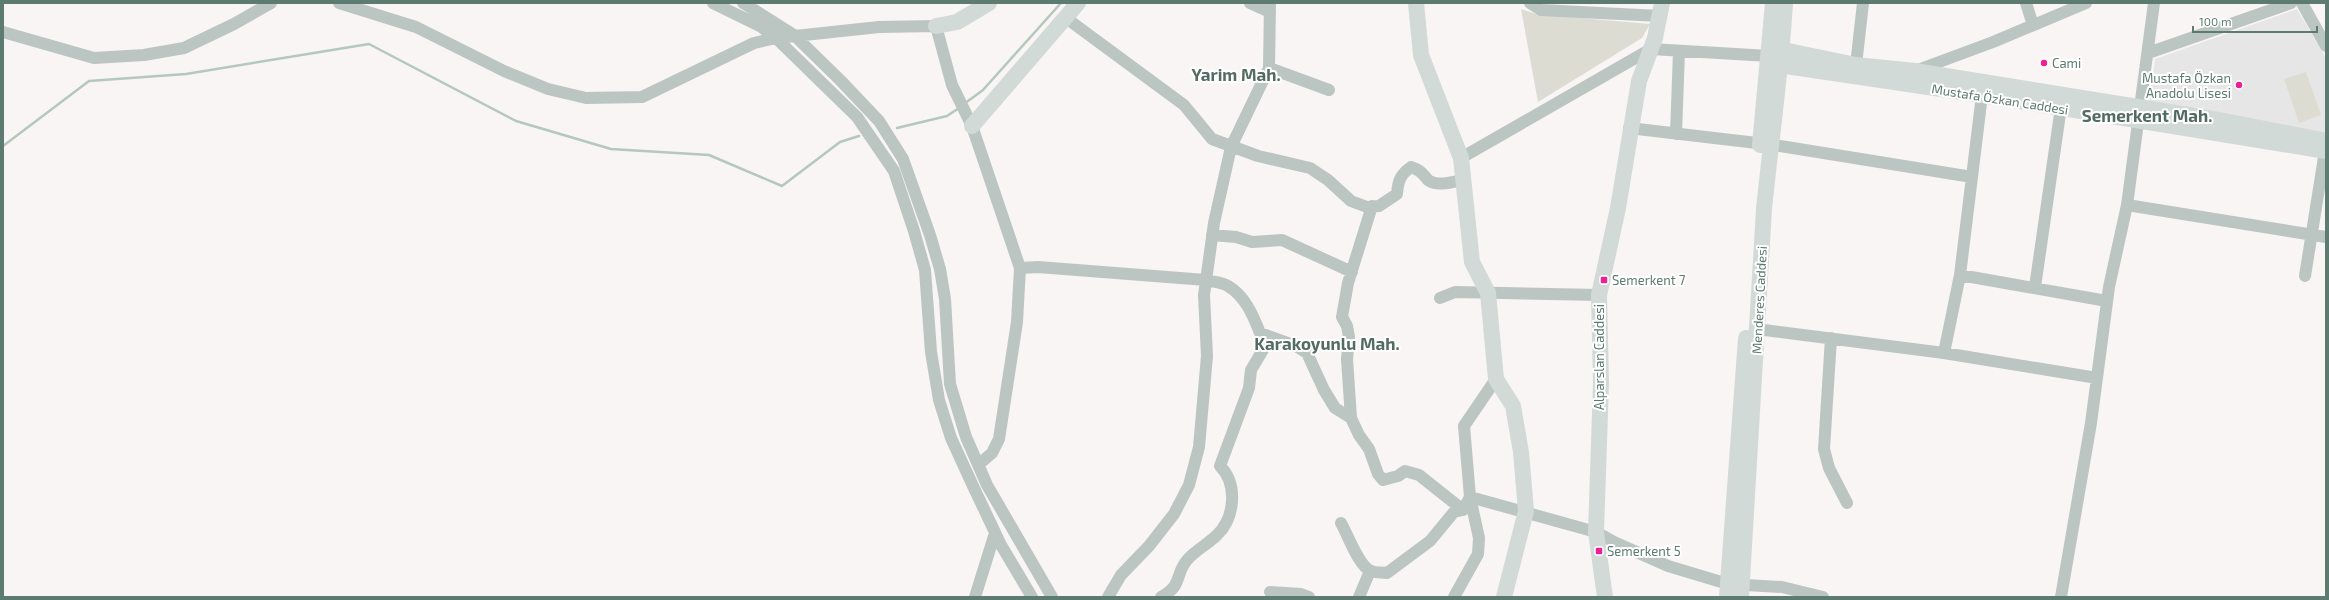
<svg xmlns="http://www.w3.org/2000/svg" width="2329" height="600" font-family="'Exo 2',sans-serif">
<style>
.built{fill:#e5e6e5}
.park{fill:#dddcd3}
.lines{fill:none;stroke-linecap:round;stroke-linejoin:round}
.stream{stroke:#b5c8bd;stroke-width:2.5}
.minor{stroke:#bbc5c2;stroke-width:12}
.major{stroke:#d2dad7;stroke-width:16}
.poi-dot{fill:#ec2095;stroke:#fff;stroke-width:1.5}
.labels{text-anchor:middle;stroke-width:4;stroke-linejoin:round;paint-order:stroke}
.poi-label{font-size:13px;fill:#5d7b70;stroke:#fff;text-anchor:start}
.street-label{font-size:13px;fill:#5d7b70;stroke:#fff}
.district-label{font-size:17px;font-weight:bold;fill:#536c63;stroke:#fff}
</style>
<rect width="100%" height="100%" fill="#f8f5f4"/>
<path class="built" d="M2297 9 2326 58V140L2148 112 2155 59Z"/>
<path class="park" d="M1521 9 1536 14 1650 24 1642 38 1538 102Z
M2306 72 2321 115 2299 123 2284 79Z"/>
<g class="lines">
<path class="stream" d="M964 104 983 90 1061 3
M897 128 947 116 959 108
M3 146 89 81 186 74 369 44 516 121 611 149 709 155 782 186 840 142 859 136"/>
<path class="minor" d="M339 3 416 27 504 71 548 89 586 98 642 97 754 43 776 38 879 27 936 26 952 85 972 126 1020 268 1038 267 1206 280C1213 282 1222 282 1228 286 1245 296 1253 315 1260 333L1296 346 1307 353 1324 390 1335 408 1351 418
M713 3 760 26 776 38 857 117 894 171 914 231 925 270 931 352 939 400 951 438 973 486 1001 545 1032 597
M743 3 794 35 841 81 879 121 903 159 930 235 940 269 945 299 950 384 966 437 987 485 1052 597
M1250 3 1270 12
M1530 3 1541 10 1660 16
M2026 3 2033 25
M2302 3 2326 46
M1066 18 1184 105 1212 139 1258 156 1310 168 1328 180 1351 201 1367 207 1379 206 1397 194C1398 181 1400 175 1411 167 1420 170 1422 173 1428 180 1437 187 1453 182 1463 180
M3 32 94 58 144 55 184 48 234 24 271 3
M2148 53 2291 3
M1856 65 1863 3
M1269 68 1329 90
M1915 71 1993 42 2086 3
M1629 128 1774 145 1972 177
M1676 134 1679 51
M1461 158 1651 49 1769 56
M2127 205 2326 237
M1372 206 1348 283 1342 317 1347 326 1349 337 1347 359 1351 418 1359 435 1369 449 1378 474 1383 480 1398 476 1405 471 1419 475 1463 510
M1212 235 1236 237 1252 242 1282 240 1352 272
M1960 275 2107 301
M2305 276 2325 151
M2035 287 2062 100
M1440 298 1455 292 1599 295
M1757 329 1944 353 2097 378
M1831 338 1824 449 1829 468 1847 503
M1944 353 1960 275 1982 95
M978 465 992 453 999 439 1017 322 1020 268
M1341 523C1348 535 1359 567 1371 571 1376 573 1382 572 1387 573L1430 541 1454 512 1463 510 1470 497 1596 532 1614 542 1668 566 1728 584 1782 587 1823 597
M1270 592 1301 594 1309 597
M975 597 995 533
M1108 597 1121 575 1149 546 1174 514 1189 485 1199 447 1207 356 1204 295 1214 223 1231 147 1269 68 1270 3
M1161 597C1184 585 1174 574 1188 559 1196 550 1208 544 1217 535 1235 518 1238 484 1220 466L1249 388 1251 370 1270 338
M1359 597 1370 571
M1454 597 1478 554 1479 538 1470 497 1464 426 1496 379
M2061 597 2091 423 2109 287 2127 205 2154 3"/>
<path class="major" d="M1416 3 1421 55 1461 158 1472 262 1488 293 1496 379 1513 406 1521 452 1526 511 1504 597
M936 26 957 22 989 3
M1774 48 1856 65 1915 71 2219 120 2322 140
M1772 64 1982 95 2326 151
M972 126 1078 3
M1760 145 1773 3
M1605 597 1596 532 1601 383 1599 295 1618 208 1639 81 1655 38 1662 3
M1727 597 1746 338
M1741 597 1764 209C1771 140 1781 72 1785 3"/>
</g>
<g class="poi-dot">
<circle cx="2044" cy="63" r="4"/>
<circle cx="2239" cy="85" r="4"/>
<rect x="1600" y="276" width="8" height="8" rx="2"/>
<rect x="1595" y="547" width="8" height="8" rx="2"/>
</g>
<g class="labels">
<g class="poi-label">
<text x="2052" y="68">Cami</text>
<text x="2231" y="83" text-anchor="end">Mustafa Özkan<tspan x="2231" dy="15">Anadolu Lisesi</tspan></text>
<text x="1612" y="285">Semerkent 7</text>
<text x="1607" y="556">Semerkent 5</text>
</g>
<g class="street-label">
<text transform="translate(2000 99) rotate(9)" y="5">Mustafa Özkan Caddesi</text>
<text transform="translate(1759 300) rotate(-87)" y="5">Menderes Caddesi</text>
<text transform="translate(1599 357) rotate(-90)" y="5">Alparslan Caddesi</text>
</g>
<g class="district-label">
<text x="1236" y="81">Yarim Mah.</text>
<text x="2147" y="122">Semerkent Mah.</text>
<text x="1327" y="350">Karakoyunlu Mah.</text>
</g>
</g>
<rect width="2329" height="600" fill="none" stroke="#5d7b70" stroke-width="8"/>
<path d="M2193 26v6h124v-6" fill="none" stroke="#5d7b70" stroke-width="2"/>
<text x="2199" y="26" font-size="12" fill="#5d7b70" stroke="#ffffff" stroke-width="3" paint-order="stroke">100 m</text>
</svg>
